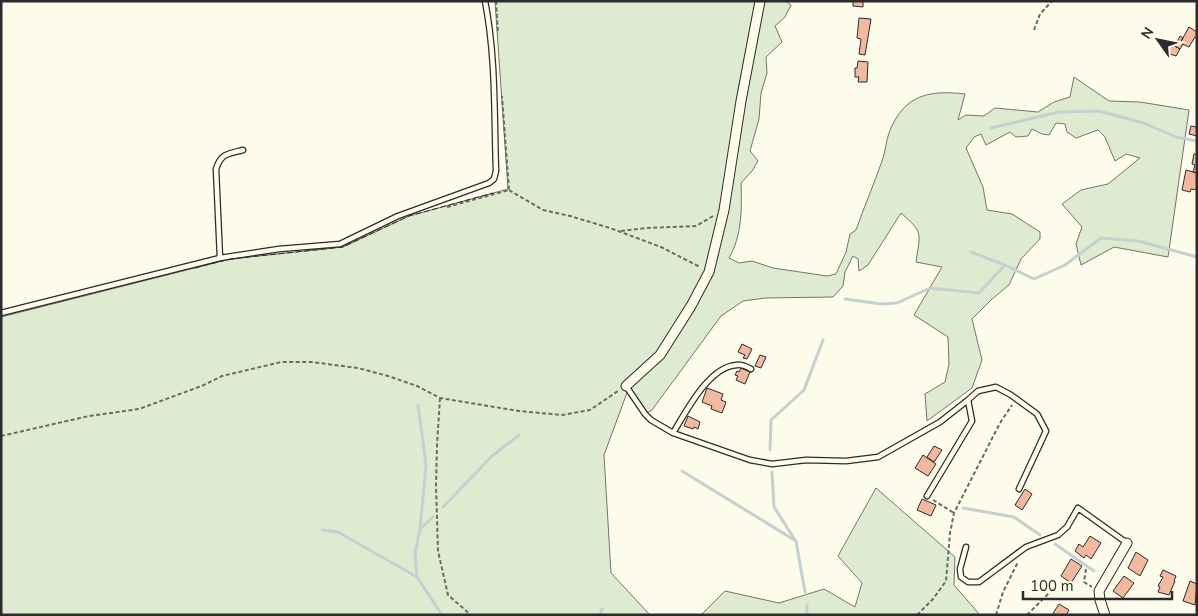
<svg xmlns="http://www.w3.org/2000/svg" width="1198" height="616" font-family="'Nunito Sans',sans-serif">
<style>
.green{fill:#deebd1;stroke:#74746e}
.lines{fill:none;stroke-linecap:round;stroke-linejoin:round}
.stream{stroke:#c7d0d0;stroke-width:3}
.building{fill:#f2b8a0;stroke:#2b2b2b}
.service-casing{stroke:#2b2b2b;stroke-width:7}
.minor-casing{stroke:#2b2b2b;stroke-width:11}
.path{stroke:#6a6964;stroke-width:2;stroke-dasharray:4 2.5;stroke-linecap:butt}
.service{stroke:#fdfbea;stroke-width:4.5}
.minor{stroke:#fdfbea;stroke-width:9}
.fence{stroke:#2b2b2b;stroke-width:1;stroke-dasharray:6 2.5;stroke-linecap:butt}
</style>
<rect width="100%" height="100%" fill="#fdfbea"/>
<path class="green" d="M495 1H786L791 5 785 17 775 26 782 42 766 57 767 73 761 93 759 119 750 151 758 161 752 171 741 183C742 208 742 236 729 258L739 263 752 261 773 268 827 276 836 274 846 252 850 234 856 230C864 207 874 184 882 161 886 151 886 138 891 128 906 94 931 90 965 94L958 120 966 115 984 116 995 108 1038 112 1054 102 1070 97 1074 77 1109 101 1140 102 1189 110 1168 257 1114 247 1081 265 1076 244 1082 227 1062 204 1081 190 1108 184 1140 158 1126 154 1115 161 1105 137 1098 130 1076 138 1067 132 1065 124 1056 123 1049 135 1042 134 1032 129 1028 136 1016 137 1010 132 986 145 981 134 974 137 966 148 983 187 987 210 1012 214 1040 232V239L1021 259 1009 285 992 299 972 319 982 360 972 388 927 421 925 394 945 382 949 364 948 337 914 315 942 267 916 262C920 233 924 233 901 213L868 265 859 271 858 259 853 256 845 272 843 286 833 297 765 298 743 301 721 316 652 410 645 414 628 390 604 455 611 573 650 615H1V317L230 259 343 247 409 216 508 189Z
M876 488 955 557 954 585 980 615H701L725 591 779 603 824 589 855 607 862 583 838 556Z"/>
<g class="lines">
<path class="stream" d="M991 128 1059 112 1099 111 1144 123 1176 137 1197 141
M971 252 1005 265
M845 299 881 304 897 303 930 288 979 293 1005 265 1034 279 1065 265 1101 238 1138 241 1197 257
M418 405 426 465 420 529 415 553 417 577 442 615
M770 450 771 420 804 390 823 340
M682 471 796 541 805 592
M772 472 774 507 795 540
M443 507 492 456 519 435
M963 508 1014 517 1040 535
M421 528 433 517
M322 530 338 532 417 577
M1055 544 1094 571
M807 605V615
M600 615 602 609"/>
</g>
<path class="building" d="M853 1H863V7L853 6Z
M859 18 871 19 865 55 859 54 861 39 857 38Z
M1189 27 1197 32V38L1195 37 1189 47 1180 43Z
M1180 36 1183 38 1180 43 1183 44 1180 49 1175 46Z
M1169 43 1180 49 1176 56 1164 52Z
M858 61 868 62 867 82H858L859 77H855V68H857Z
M1191 126 1197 127V136L1189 134Z
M1194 154H1197V173L1193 172 1195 165 1192 164Z
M1186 170 1197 173V190L1191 189 1190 192 1182 190Z
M742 344 752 349 747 359 743 358 745 355 738 352Z
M760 355 766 357 761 368 755 366Z
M741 368 750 372 745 384 736 380 738 376 735 375 737 371 739 372Z
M707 388 723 394 721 400 726 402 722 413 711 409 712 406 702 402Z
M688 416 700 422 698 429 694 427 693 429 684 426Z
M934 446 942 450 934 462 927 457Z
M923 455 936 464 928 476 915 468Z
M1025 489 1032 494 1022 510 1015 505Z
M922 499 936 505 931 516 917 510Z
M1090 536 1101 543 1091 559 1086 555 1084 558 1075 551 1079 544 1083 547Z
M1136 552 1148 560 1140 576 1128 568Z
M1071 559 1082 566 1071 583 1061 576Z
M1163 570 1176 576 1174 581H1175L1169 595 1158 592 1160 587 1158 586 1163 577 1160 576Z
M1124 576 1134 583 1123 598 1113 591Z
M1190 581 1197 584 1195 605 1183 601Z
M1059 604 1069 610 1066 615H1052Z"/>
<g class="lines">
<g class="service-casing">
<path id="service" d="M220 258 216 169C221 153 228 154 243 150
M1 313 220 258 279 249 340 244 398 216 489 183 494 179 496 171C494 114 496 57 485 1
M626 386 645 414 651 420 673 433 750 460 772 464 806 460 846 461 878 457 940 422 968 400 972 421 927 496
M968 400 978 391 996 387 1011 395 1037 414 1046 431 1019 489
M673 433C686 412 709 366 737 365 742 364 747 367 751 369
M966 547 960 569 961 577 968 582H979L1026 547 1058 535 1067 527 1078 508 1127 543"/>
</g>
<g class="minor-casing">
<path id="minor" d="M626 386 660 355 691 306 709 272 724 210 741 101 760 1
M1105 615 1100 600 1099 591 1127 543"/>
</g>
<path class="path" d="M496 1 498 34
M1034 30 1040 14 1052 1
M509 190 543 210 570 216 610 228 661 247 700 267
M447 207 509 190 502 96
M621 231 646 228 696 226 713 216
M440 398 437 445 436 486 438 551 448 595 471 615
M1 436 89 416 139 409 204 385 222 376 281 362H311L358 368 388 376 417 386 440 398 519 411 562 415 590 410 618 391
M933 500 954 513
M1086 569 1084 582 1092 587
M917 615 933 599 946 581 950 533 954 513 1000 423 1012 405
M996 615 1003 592 1018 562
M1027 615 1056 586"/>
<use href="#service" class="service"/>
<use href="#minor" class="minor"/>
<path class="fence" d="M195 268 230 259 343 247 409 216 493 193"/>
</g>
<rect width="1198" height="616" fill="none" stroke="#2b2b2b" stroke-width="5"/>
<g transform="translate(1158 40) rotate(303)" stroke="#fdfbea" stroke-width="4" paint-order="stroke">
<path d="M0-4L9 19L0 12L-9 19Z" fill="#2b2b2b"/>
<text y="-8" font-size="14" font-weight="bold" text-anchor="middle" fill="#2b2b2b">N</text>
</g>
<path d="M1023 591v8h149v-8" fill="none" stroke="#2b2b2b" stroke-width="2.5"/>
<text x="1030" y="591" font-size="15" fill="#2b2b2b" stroke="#fdfbea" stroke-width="4" paint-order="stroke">100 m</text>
</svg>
